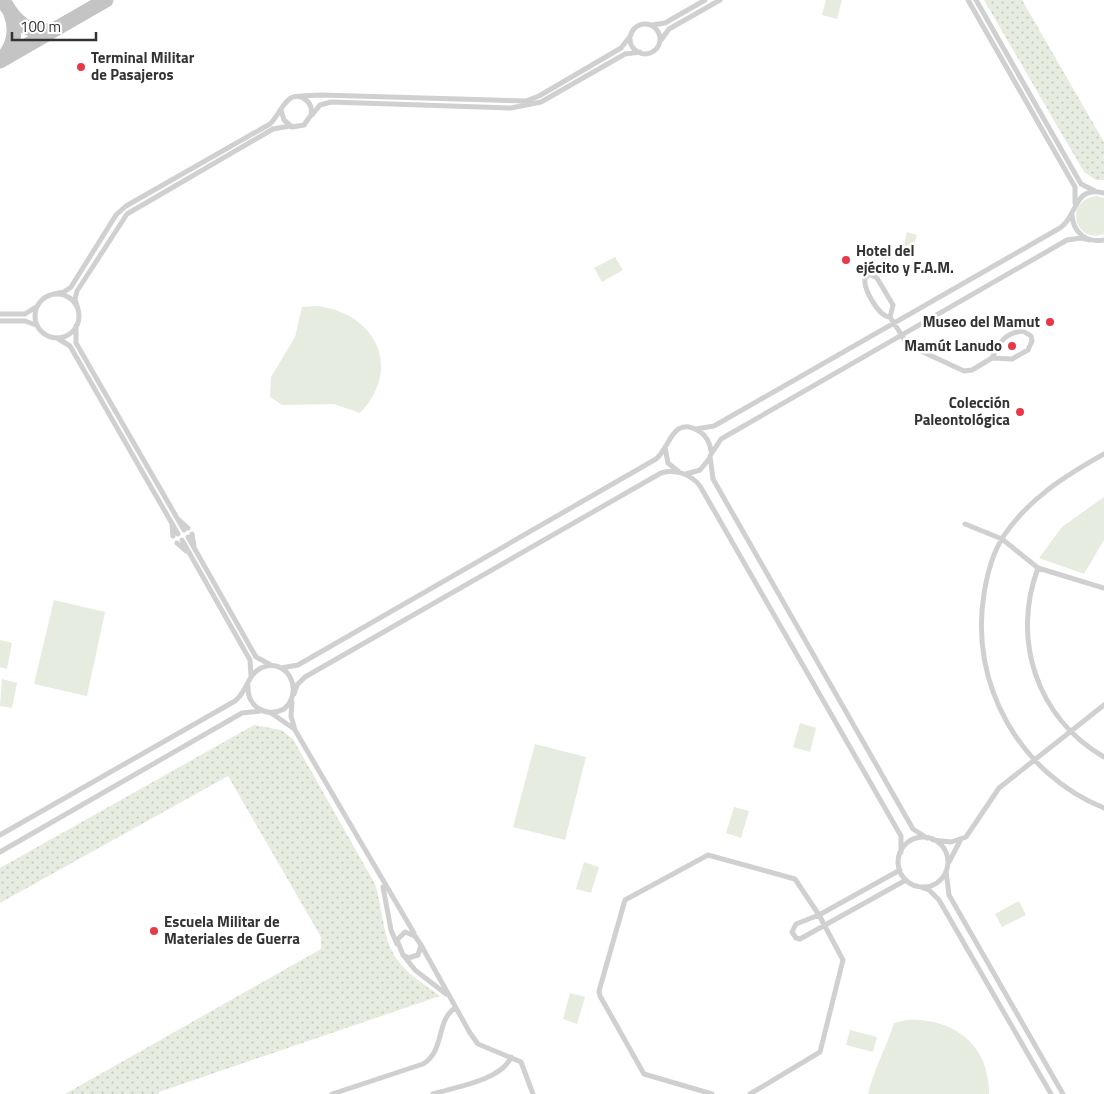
<svg xmlns="http://www.w3.org/2000/svg" width="1104" height="1094" font-family="'Titillium Web',sans-serif">
<style>
.grass{fill:url(#grass-dots)}
.park{fill:#e6ecdf}
.lines{fill:none;stroke-linecap:round;stroke-linejoin:round}
.taxiway{stroke:#c4c4c4;stroke-width:15}
.minor{stroke:#d0d0d0;stroke-width:5}
.poi-dot{fill:#e63946;stroke:#fff;stroke-width:2}
.labels{text-anchor:middle;stroke-width:5;stroke-linejoin:round;paint-order:stroke}
.poi-label{font-size:15px;font-weight:bold;fill:#333;stroke:#fff;text-anchor:start}
</style>
<defs>
<pattern id="grass-dots" width="8" height="8" patternUnits="userSpaceOnUse" patternTransform="scale(1.25)"><rect width="8" height="8" fill="#e6ecdf"/><path d="M2 2h.1M6 6h.1" fill="none" stroke="#c6cbc0" stroke-width="1.8" stroke-linecap="round"/></pattern>
</defs>
<rect width="100%" height="100%" fill="#fff"/>
<path class="grass" d="M984 0H1022L1104 142V180H1096L1084 172Z
M254 725 281 730 293 739 375 884C383 908 382 937 396 958 407 974 425 985 440 996L159 1092V1094H65L321 949V937L228 776 0 903V868Z"/>
<path class="park" d="M826 0H842L837 19 822 15Z
M1097 196 1104 198V234C1074 244 1063 200 1097 196Z
M907 232 917 235 912 252 903 249Z
M615 257 623 270 602 282 594 268Z
M318 306C376 314 403 368 360 413L334 404 282 405 270 397 271 377 295 337 302 307Z
M1104 497V540L1084 574 1039 558 1062 527Z
M54 600 105 612 87 696 34 684Z
M0 640 12 643 7 669 0 667Z
M2 679 17 683 12 708 0 706Z
M800 723 816 728 810 752 793 747Z
M535 744 586 757 565 840 513 827Z
M734 807 749 811 741 838 726 833Z
M584 862 599 867 591 893 576 889Z
M1019 901 1026 915 1002 927 995 914Z
M570 993 585 997 577 1024 563 1019Z
M906 1020C953 1017 990 1045 989 1094H868C874 1069 886 1048 894 1023Z
M850 1030 877 1037 873 1052 846 1045Z"/>
<g class="lines">
<path class="taxiway" d="M3 0C14 20 27 35 52 30
M2 59C14 46 17 30 11 14
M0 61 106 0"/>
<path class="minor" d="M968 0 1075 187V203
M976 0 1081 184 1095 191
M630 39a15 15 0 1 1 30 0a15 15 0 1 1-30 0Z
M652 25 665 23 705 0
M661 40 669 29 720 0
M300 96 321 95 526 101 539 96 621 48 631 35
M312 115 320 105 331 102 511 108 541 102 625 54 640 52
M1072 215C1073 233 1087 243 1104 240
M54 294 64 292 71 287 116 215 126 206 270 124C280 115 288 86 306 100 311 104 312 110 311 115L304 125 292 127 284 120 281 110
M35 316a22 22 0 1 1 44 0a22 22 0 1 1-44 0Z
M78 309 75 299 77 291 127 214 273 129 290 126
M0 314H25L36 307
M890 317C879 317 863 289 865 278L870 274 877 278 893 305 890 317 908 345 964 371 972 370 992 358 1012 359 1028 350 1032 341 1031 336 1023 331C1004 333 999 343 992 358
M0 321H25L36 325
M76 326V343L184 530
M57 338 70 346 178 534
M696 429 714 426 1060 228C1078 216 1073 185 1104 193
M665 447 668 463 678 471
M1104 454C1065 476 1028 499 1003 537 992 554 987 575 984 594 969 684 1020 774 1104 808
M686 474 700 470 709 459
M179 520 188 528
M965 524 1002 539 1038 568 1104 588
M172 525 173 536
M192 534 194 546
M188 537 256 657 271 665
M182 540 250 660 251 676
M177 543 186 551
M1038 568C1011 640 1037 718 1104 757
M281 668 298 665 656 459C670 448 672 415 699 431 707 436 710 443 711 451
M294 694 297 685 305 677 661 473C676 469 691 474 700 486L901 836V852
M292 702 291 716 295 730 414 933
M271 713 293 728
M0 835 235 701C247 692 247 675 261 668 287 656 305 691 284 709 266 718 247 707 248 686
M898 862a25 25 0 1 1 50 0a25 25 0 1 1-50 0Z
M927 838 913 829 713 479 710 456 721 439 1067 240 1081 238 1090 240
M933 840 951 842 966 837 999 788 1104 705
M0 852 242 713 260 711
M949 862 960 841
M900 870 819 915 796 924 792 932 796 938 800 939 906 880
M946 871 949 895 1063 1094
M917 886 929 890 939 900 1051 1094
M383 887 391 930 397 944
M421 945 418 955 408 958 403 955 397 940 405 932 415 936 421 945 470 1033 478 1044 521 1062 533 1094
M404 956 415 970 446 994
M332 1094 423 1064C445 1051 436 1020 455 1008
M433 1094C455 1087 502 1080 511 1057
M712 1094 644 1074 600 996 599 991 625 900 708 855 795 879 819 915 843 960 820 1052 750 1094"/>
</g>
<g class="poi-dot">
<circle cx="81" cy="67" r="5"/>
<circle cx="846" cy="260" r="5"/>
<circle cx="1050" cy="322" r="5"/>
<circle cx="1012" cy="346" r="5"/>
<circle cx="1020" cy="412" r="5"/>
<circle cx="154" cy="931" r="5"/>
</g>
<g class="labels">
<g class="poi-label">
<text x="91" y="63">Terminal Militar<tspan x="91" dy="17">de Pasajeros</tspan></text>
<text x="856" y="256">Hotel del<tspan x="856" dy="17">ejécito y F.A.M.</tspan></text>
<text x="1040" y="327" text-anchor="end">Museo del Mamut</text>
<text x="1002" y="351" text-anchor="end">Mamút Lanudo</text>
<text x="1010" y="408" text-anchor="end">Colección<tspan x="1010" dy="17">Paleontológica</tspan></text>
<text x="164" y="927">Escuela Militar de<tspan x="164" dy="17">Materiales de Guerra</tspan></text>
</g>
</g>
<path d="M12 32v8h84v-8" fill="none" stroke="#333333" stroke-width="2.5"/>
<text x="20" y="32" font-size="15" fill="#333333" stroke="#ffffff" stroke-width="4" paint-order="stroke">100 m</text>
</svg>
